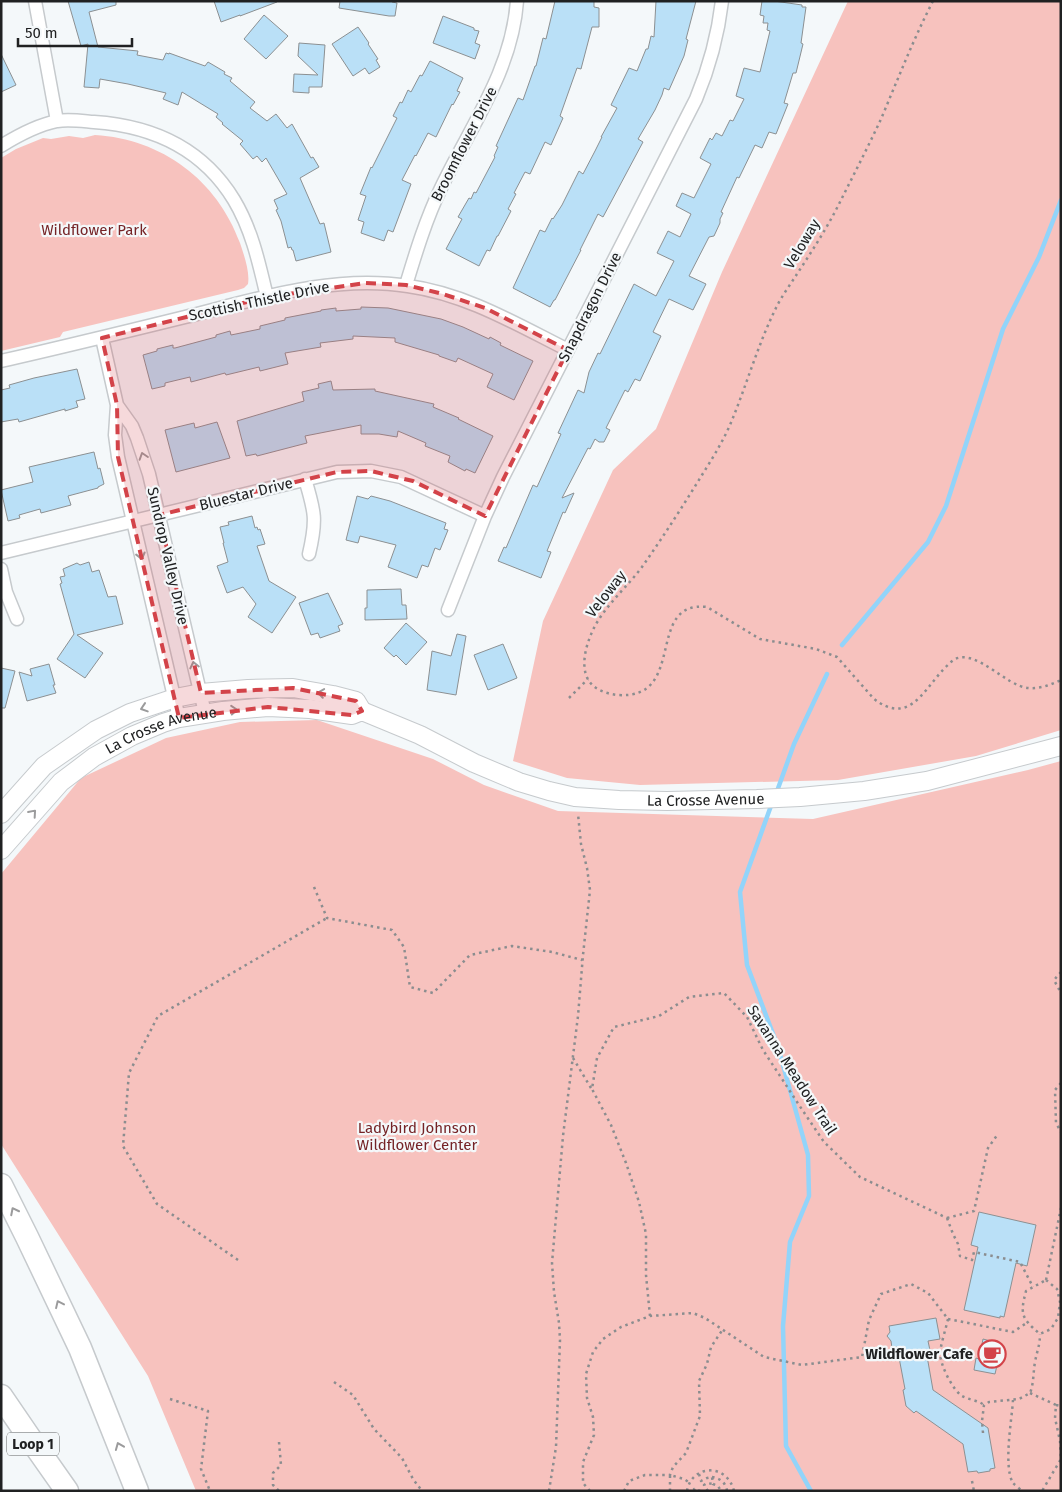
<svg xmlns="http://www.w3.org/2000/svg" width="1062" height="1492" font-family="'Fira Sans',sans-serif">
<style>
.green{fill:#f7c2be}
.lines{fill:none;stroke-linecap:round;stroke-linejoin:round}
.stream{stroke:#92d4fa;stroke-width:4.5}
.building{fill:#bae0f7;stroke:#8c9092}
.street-casing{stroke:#c6cacd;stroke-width:15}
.secondary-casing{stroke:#c6cacd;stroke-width:20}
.highway-casing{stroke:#c6cacd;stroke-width:25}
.path{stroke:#8b8d8f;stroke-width:2.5;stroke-dasharray:2.5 4;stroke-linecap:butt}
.street{stroke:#fff;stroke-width:12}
.secondary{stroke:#fff;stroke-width:18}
.highway{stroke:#fff;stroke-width:22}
.oneway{stroke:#9b9b9c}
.marked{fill:#d34349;fill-opacity:0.2;stroke:#d34349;stroke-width:4;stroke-dasharray:10 6;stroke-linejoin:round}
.labels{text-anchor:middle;stroke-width:4.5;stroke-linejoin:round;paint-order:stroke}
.shield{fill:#f4f8fa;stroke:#606263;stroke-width:1}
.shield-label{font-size:14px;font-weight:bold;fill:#202122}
.street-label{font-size:15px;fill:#202122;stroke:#f4f8fa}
.park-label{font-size:15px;fill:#752326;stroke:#f4f8fa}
.poi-label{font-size:15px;font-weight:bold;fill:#202122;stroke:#f4f8fa;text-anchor:end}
</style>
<rect width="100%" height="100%" fill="#f4f8fa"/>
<path class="green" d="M848 1H1061V730L976 756 838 780 640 785 567 778 513 761 543 621 613 470 656 429 722 272Z
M95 135C162 139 217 180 240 243 244 255 250 272 248 284L244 288 238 290 63 332 60 337 1 351V158L16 149 43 138 51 139 69 136 83 138Z
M317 720 433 759 484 785 558 811 813 819 1028 770 1061 761V1491H196L148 1376 1 1144V874L81 778 166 738 240 722Z"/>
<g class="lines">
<path class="stream" d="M842 645 928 542 946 506 1003 329 1039 257 1061 200
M776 794 794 744 827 674
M772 803 740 892 747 965 778 1047 808 1155 809 1196 790 1242 783 1326 786 1446 811 1491"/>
</g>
<path class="building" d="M68 1H116V5L89 12 98 47 138 51 137 55 163 60 166 53 169 54V53L205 66 208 62 225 72 224 74 232 78 230 81 255 102 250 108 267 121 276 114 287 128 292 124 311 158 313 157 319 167 300 178 320 224 324 223 331 252 296 261 293 250H292L291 247 288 248 281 221 276 210 278 209 274 200 287 194 266 158 262 162 257 156 253 159 240 144 243 141 222 124 223 123 216 117 218 114 182 92 178 105 163 99 166 93 128 84 100 79 99 88 84 87 88 44 81 46Z
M214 1H276L277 2 240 16V15L221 22Z
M340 1H392V2L397 3 395 16H389L339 8Z
M555 1H594V7L599 8V27H592L581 69 577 68 560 116 563 118 551 145 545 142 530 174 525 172 514 193 516 194 508 209 511 211 498 236H497L490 251 487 250 479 266 446 249 462 219 458 217 469 198 471 199 474 192 476 193 495 157 494 156 498 147 496 146 518 98 523 100 535 66H536L543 38 546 39Z
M656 1H696L686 39 688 40 684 56 669 90 664 88 662 95 655 110 638 139 643 142 603 217 598 214 580 250H581L555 300H554L550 307 513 288 540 230 545 232 552 218 553 219 562 205 579 171 583 174 595 151 602 137H601L617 108 611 105 629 68 637 71 646 49H648L651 36 654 37Z
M762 1H774L802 5V7H806L801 43 803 44 796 73H793L784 103 788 104 776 134 769 132 762 148 755 145 739 178 737 177 721 212 723 213 720 219V223L714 236 709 237 689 276 706 284 693 310 669 299 653 332 661 336 640 381 635 379 628 392 625 390 606 428 610 430 604 442H599L595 439 590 449 588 448 562 498 574 493 565 513 563 512 547 551 551 552 541 578 498 561 504 547 506 548 533 485 537 487 561 434 558 433 578 390 584 393 589 372 598 353 600 354 634 284 656 296 674 261 657 253 668 231 680 237 691 214 676 206 682 193 694 198 711 164 700 158 710 138 712 140 716 133 722 136 730 120 733 121 744 99 736 96 744 68 760 72 770 31 767 30 768 23H763L764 16 760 15Z
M264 15 288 36 266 59 244 39Z
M443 16 474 28V30L479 31 475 43 480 45 475 59 433 43Z
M358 27 369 43 368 44 378 59 376 60 380 67 369 74 365 68 353 76 332 44Z
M299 43 325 45 322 87H309V93L293 92 294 74 318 75 298 56Z
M1 54 16 85 1 92Z
M430 61 463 78 457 91 460 92 453 105 452 104 436 137 428 133 416 156 415 155 402 180 411 184 393 232 388 230 384 241 361 233 364 222 358 220 366 196 360 194 371 167 372 168 397 118 393 116 400 102 402 103 408 90 411 92 420 75 422 76Z
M361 307 388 308 441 319 463 327 489 339 490 337 501 343 500 345 533 361 514 400 487 387 493 374 458 358 456 362 439 356V355L395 342V338L353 336V339L320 343 321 347 285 353 288 364 260 371 259 367 226 375 225 373 191 382 190 377 165 383V386L152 389 143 355 157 351V349L173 345V348H175L216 337V335L230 331 231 335 260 329V326L285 320V318L321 311V310L336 308V311L361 309Z
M77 369 85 399 76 401 78 407 65 411V409L19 422 18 419 1 422V390L10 388 9 385 34 378Z
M331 381 333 390 375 389V391L434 404 433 407 459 418 458 419 493 436 475 473 466 469 465 471 448 462 450 456 425 446 426 443 398 431 397 437 379 434H361V425L305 436 307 443 257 456 256 454 246 456 237 421 304 401 302 392 319 388 318 384Z
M217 422 230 458 176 472 165 430 194 423 195 428Z
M94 452 98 469 100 468 104 484 98 487V488L68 496 71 505 41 513 40 509 19 515 20 518 8 521 1 490 33 482 29 467Z
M357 496 368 499 371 496 390 501 446 523 444 529 448 530 440 550 435 548 428 567 422 565 417 578 388 567 396 545 360 536 358 543 346 540Z
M252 516 255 528 257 527 258 530 260 529 265 544 257 546 269 581 296 597 272 633 248 617 256 604 243 587 227 593 217 566 228 562 223 543H224L220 527 229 525 228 522Z
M89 562 92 572 99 570 108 597 116 596 123 624 77 635 103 653 85 678 57 659 74 634 60 584 62 583 60 577 65 576 63 569 77 563 80 565Z
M401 589 402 605H406L407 619 365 620V608H367V590Z
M328 593 343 624 338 626 340 631 320 638 318 633 311 635 299 603Z
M406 623 427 642 406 665 396 655 394 657 384 648Z
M457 634 466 636 456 695 427 690 432 651 451 656Z
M503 644 517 678 488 690 474 655Z
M49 664 55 685H53L56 693 27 701 19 672 32 676 30 669Z
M1 668 15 671 5 708H1Z
M979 1212 1036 1225 1027 1266 1016 1263 1004 1317 1000 1316V1318L964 1310 978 1247 971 1245Z
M936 1318 940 1339 928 1341 931 1355 927 1356 933 1390 988 1428 995 1468 990 1469V1471L978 1473 977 1471 968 1472 963 1444 916 1411 914 1413 906 1406 903 1390 905 1389 897 1347 892 1348 891 1341 887 1336 890 1332 889 1326Z
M983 1339 1002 1344 995 1374 974 1370 976 1358 979 1359Z"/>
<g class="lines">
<g class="street-casing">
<path id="street" d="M35 1 57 121
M1 146C17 136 38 125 57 121 69 119 82 121 94 122 153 126 203 149 234 200 252 230 259 263 267 297
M406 285C416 252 426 219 441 188 470 127 512 71 517 1
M102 338 117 405 115 435 118 457 179 718
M1 361C63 347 124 332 185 317 257 299 333 274 408 286 466 294 516 324 568 350
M117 405 132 426 137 438 149 474 205 713
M305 479C315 512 317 520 309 554
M1 553 337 472 371 471 401 477 485 516
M1 569 6 592 17 619
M448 610 485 516 503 477 696 99C709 68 718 35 722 1"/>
</g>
<g class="secondary-casing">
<g id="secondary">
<path d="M1 814 44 766 96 730 130 713 175 698 201 693 248 689 293 688 333 695 356 701 362 711"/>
<path id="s1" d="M1 850 61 782 94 757 132 736 163 723 179 718 223 711 268 707 310 709 352 715 362 711 420 735 474 763 519 782 549 791 575 797 619 800 667 801 757 799 800 797 864 791 927 781 1061 746"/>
</g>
</g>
<g class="highway-casing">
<path id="highway" d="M1 1185 27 1237 80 1348 137 1491
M1 1396 29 1437 67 1491"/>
</g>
<path class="path" d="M933 1C913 40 898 79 881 119 868 147 853 176 839 204 827 228 812 251 797 274 790 285 781 297 775 310 757 347 746 387 730 425 722 443 712 459 702 475 683 506 663 537 642 567 627 587 607 604 595 626 587 641 579 666 589 681 595 690 607 694 618 695 688 700 644 600 707 607L760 639 816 649 837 657 874 699C907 724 921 695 941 672 945 668 950 662 955 659 977 649 1006 686 1028 688 1040 689 1050 685 1061 680
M569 698 588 679
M314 887 327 918 392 930 404 947 410 987 433 993 470 955 512 946 552 952 582 960
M1061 972 1054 980 1061 993
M573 1058 591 1088
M1061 1083 1055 1090 1056 1123 1061 1132
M947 1218 953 1234 958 1244 960 1256 972 1260 974 1252 1020 1262 1033 1287
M947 1218 974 1211 988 1148 998 1134
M238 1260 157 1204 123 1146 129 1073 158 1016 327 918
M1046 1280 1057 1289 1060 1302 1058 1318 1051 1329 1040 1334C1021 1318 1020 1314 1026 1291Z
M1046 1280 1061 1208
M650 1316 646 1275V1234L639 1202 626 1163 611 1125 592 1089 597 1058 614 1027 659 1016 689 997 724 993 747 1017 763 1050 803 1111 824 1142 860 1177 947 1218
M948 1319C946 1328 940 1347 940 1354 941 1366 952 1389 962 1396 969 1400 978 1400 984 1405
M948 1319 1013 1332 1028 1322
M334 1382 353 1395 374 1429 402 1458 413 1479 422 1491
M1030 1393 1056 1405 1055 1418 1060 1441 1061 1459 1042 1491
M170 1399 208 1411 201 1469 210 1491
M1013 1400C1012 1419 1003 1466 1013 1483 1015 1485 1019 1488 1022 1491
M1056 1405 1061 1406
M983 1433 982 1421 984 1405 989 1402 1019 1399 1030 1393C1034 1383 1033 1373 1035 1362 1037 1351 1040 1345 1040 1334
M279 1442 281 1465 273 1473V1485L279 1491
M699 1474 701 1481 707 1478 712 1477 713 1484 718 1486 721 1491
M712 1477C720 1478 726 1483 727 1491
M972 1481 974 1491
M549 1491 556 1447 560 1340 559 1323 554 1292 552 1263 563 1136 578 1016 583 955 590 890 587 868 581 844 578 814
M590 1491 583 1483V1462L594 1435 593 1417 587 1398 586 1374 593 1352 603 1339 621 1327 650 1316 693 1313 705 1318 764 1357 802 1365 862 1357 869 1320 881 1294 911 1284 928 1293 948 1319
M624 1491 629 1481 645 1475H670L673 1467 686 1453 700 1416 699 1381 707 1364 711 1347 723 1329
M670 1491V1475L684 1479 690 1483
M687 1491C692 1464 727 1463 734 1491
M695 1491 694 1489 700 1491
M708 1491 704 1485 707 1483 713 1484"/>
<use href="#street" class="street"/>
<use href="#secondary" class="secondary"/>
<use href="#highway" class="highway"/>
</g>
<defs><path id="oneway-chevron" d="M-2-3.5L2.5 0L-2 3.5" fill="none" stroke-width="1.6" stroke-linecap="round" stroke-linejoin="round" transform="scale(1.25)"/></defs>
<g class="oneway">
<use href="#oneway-chevron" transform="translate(143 456) rotate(-108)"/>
<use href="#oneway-chevron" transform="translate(141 556) rotate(76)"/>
<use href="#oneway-chevron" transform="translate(194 665) rotate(-103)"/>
<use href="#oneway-chevron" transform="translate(321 693) rotate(-171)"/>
<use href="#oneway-chevron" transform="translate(144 708) rotate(162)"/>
<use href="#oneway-chevron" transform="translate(234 710) rotate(-4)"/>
<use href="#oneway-chevron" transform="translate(33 813) rotate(-49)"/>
<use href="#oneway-chevron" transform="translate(14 1211) rotate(-117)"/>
<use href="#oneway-chevron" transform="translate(59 1304) rotate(-115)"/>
<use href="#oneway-chevron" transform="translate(119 1446) rotate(-112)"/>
</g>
<path class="marked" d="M366 283 406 285 443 294 485 308 568 350 485 516 413 481 371 471 337 472 159 515 201 693 293 688 356 701 362 711 352 715 268 707 179 718 118 457 117 405 102 338 267 297Z"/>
<defs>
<g id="cafe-ring" transform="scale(1.4375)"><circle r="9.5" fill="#f4f8fa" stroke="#d34349" stroke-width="1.5"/><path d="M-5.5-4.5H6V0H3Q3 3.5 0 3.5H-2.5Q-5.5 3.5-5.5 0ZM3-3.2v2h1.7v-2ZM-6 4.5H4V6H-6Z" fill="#d34349"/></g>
</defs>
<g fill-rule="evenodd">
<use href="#cafe-ring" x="992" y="1354"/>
</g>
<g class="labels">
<rect class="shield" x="7" y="1432.5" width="52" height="23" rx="4"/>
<g class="shield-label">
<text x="33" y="1449">Loop 1</text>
</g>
<g class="street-label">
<text transform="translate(464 144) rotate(-63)" y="5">Broomflower Drive</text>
<text transform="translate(802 244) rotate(-59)" y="5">Veloway</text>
<text transform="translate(259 301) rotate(-12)" y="5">Scottish Thistle Drive</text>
<text transform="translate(590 307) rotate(-63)" y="5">Snapdragon Drive</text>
<text transform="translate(246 494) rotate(-14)" y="5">Bluestar Drive</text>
<text transform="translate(168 556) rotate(77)" y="5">Sundrop Valley Drive</text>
<text transform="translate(606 594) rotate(-52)" y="5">Veloway</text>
<text dy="5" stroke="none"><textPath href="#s1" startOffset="205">La Crosse Avenue</textPath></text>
<text dy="5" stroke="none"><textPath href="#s1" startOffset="772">La Crosse Avenue</textPath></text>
<text transform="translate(792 1070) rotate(57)" y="5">Savanna Meadow Trail</text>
</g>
<g class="park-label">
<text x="94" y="235">Wildflower Park</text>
<text x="417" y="1133">Ladybird Johnson<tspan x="417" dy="17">Wildflower Center</tspan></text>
</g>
<g class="poi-label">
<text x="973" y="1359">Wildflower Cafe</text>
</g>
</g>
<rect width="1062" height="1492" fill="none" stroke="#202122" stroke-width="5"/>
<path d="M18 38v8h114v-8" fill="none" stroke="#202122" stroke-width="2.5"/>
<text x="25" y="38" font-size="15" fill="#202122" stroke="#f4f8fa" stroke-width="4" paint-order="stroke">50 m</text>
</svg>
